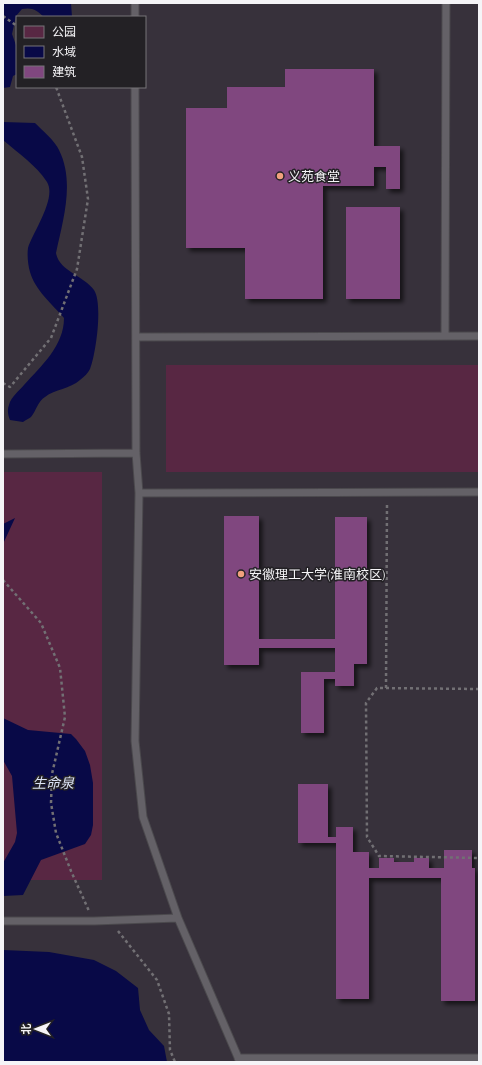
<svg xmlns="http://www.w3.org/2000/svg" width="482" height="1065" font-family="Spectral,'Noto Sans SC',serif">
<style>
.built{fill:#37313b;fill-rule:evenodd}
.green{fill:#582743}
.water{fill:#080947}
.building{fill:#80477f;filter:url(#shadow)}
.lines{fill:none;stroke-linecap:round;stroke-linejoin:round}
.lane-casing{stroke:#4b494d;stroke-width:9}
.path{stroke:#727074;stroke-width:2.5;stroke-dasharray:3 3;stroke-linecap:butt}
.lane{stroke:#646167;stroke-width:7}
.poi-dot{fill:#f1a17d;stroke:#232125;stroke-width:1.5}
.labels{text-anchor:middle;stroke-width:3;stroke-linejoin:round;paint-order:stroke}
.poi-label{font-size:13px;fill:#f5f4f7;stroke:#232125;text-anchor:start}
.water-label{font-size:14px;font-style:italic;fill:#dbe2f5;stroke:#232125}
</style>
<defs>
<filter id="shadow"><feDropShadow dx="3.5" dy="3.5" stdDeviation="2" flood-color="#0009"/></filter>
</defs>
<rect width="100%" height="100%" fill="#2d2a2f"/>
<path class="built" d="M3 3H479V1062H3ZM17 17H145V87H17Z"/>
<path class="green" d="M166 365H479V472H166Z
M3 472H102V880H3Z
M477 1059V1062L310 1061Z"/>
<path class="water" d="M3 3H71L72 17H44C37 10 32 7 22 9L16 16 12 34 17 48V74L13 76 10 87 3 88Z
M3 122 35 123C42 130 55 141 59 150 75 182 63 220 56 253 59 271 84 276 94 290 103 303 96 354 90 369 88 373 84 377 80 380 70 389 55 389 45 397 38 401 36 411 31 417 29 419 25 420 23 422L10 420C8 415 7 410 9 405 11 397 19 391 24 385 41 366 64 346 64 318 52 304 35 290 30 272 28 265 27 255 28 248 33 232 57 198 47 182 36 165 18 153 3 140Z
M15 518 3 544V524Z
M3 718 28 730 71 734 76 739 85 751 90 765 93 783V825L91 835 85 844 41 860 23 895 3 896V863L15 842 17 833 12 776 3 760Z
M3 950 49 952 94 960 116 971 138 988 140 1010 149 1030 164 1046 167 1062H3Z"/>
<path class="building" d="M285 69H374V146H400V189H386V167H374V186H323V299H245V248H186V108H227V87H285Z
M346 207H400V299H346Z
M224 516H259V639H335V517H367V664H354V686H335V679H324V733H301V672H335V648H259V665H224Z
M298 784H328V837H336V827H353V852H369V868H379V858H394V862H414V858H429V868H444V850H472V868H475V1001H441V878H369V999H336V843H298Z"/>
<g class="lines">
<g class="lane-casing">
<path id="lane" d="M135 3V17
M135 87 136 453 139 493 135 741 143 817 178 918 240 1062
M445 336 446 3
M136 337 479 336
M3 454 136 453
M139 493 479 492
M3 921H94L178 918
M238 1058H479"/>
</g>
<path class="path" d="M3 16 17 26
M3 383 10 387 51 338 77 269 88 199 82 157 56 87
M3 580 41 623 60 668 65 717 52 774 51 803 56 833 71 871 89 911
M386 688 387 503
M479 689 377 688 366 703 367 837 379 856 479 858
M118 931 157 980 169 1014 170 1050 175 1062"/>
<use href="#lane" class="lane"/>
</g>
<g class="poi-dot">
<circle cx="280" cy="176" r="4"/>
<circle cx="241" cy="574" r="4"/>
</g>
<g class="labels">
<g class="poi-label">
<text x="288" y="181">义苑食堂</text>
<text x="249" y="579">安徽理工大学(淮南校区)</text>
</g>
<g class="water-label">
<text x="53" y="788">生命泉</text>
</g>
</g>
<rect width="482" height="1065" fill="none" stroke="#f5f4f7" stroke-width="8"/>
<rect x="16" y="16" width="130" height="72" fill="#232125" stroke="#777579"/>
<rect x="24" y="26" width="20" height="12" fill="#582743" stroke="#777579"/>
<text x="52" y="36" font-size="12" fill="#f5f4f7">公园</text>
<rect x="24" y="46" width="20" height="12" fill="#080947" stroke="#777579"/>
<text x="52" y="56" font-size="12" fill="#f5f4f7">水域</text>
<rect x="24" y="66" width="20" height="12" fill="#80477f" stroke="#777579"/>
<text x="52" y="76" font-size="12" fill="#f5f4f7">建筑</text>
<g transform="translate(36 1029) rotate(270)" stroke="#232125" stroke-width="3" paint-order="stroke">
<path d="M0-3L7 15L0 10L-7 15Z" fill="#f5f4f7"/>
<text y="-6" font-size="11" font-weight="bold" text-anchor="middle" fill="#f5f4f7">北</text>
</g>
</svg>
